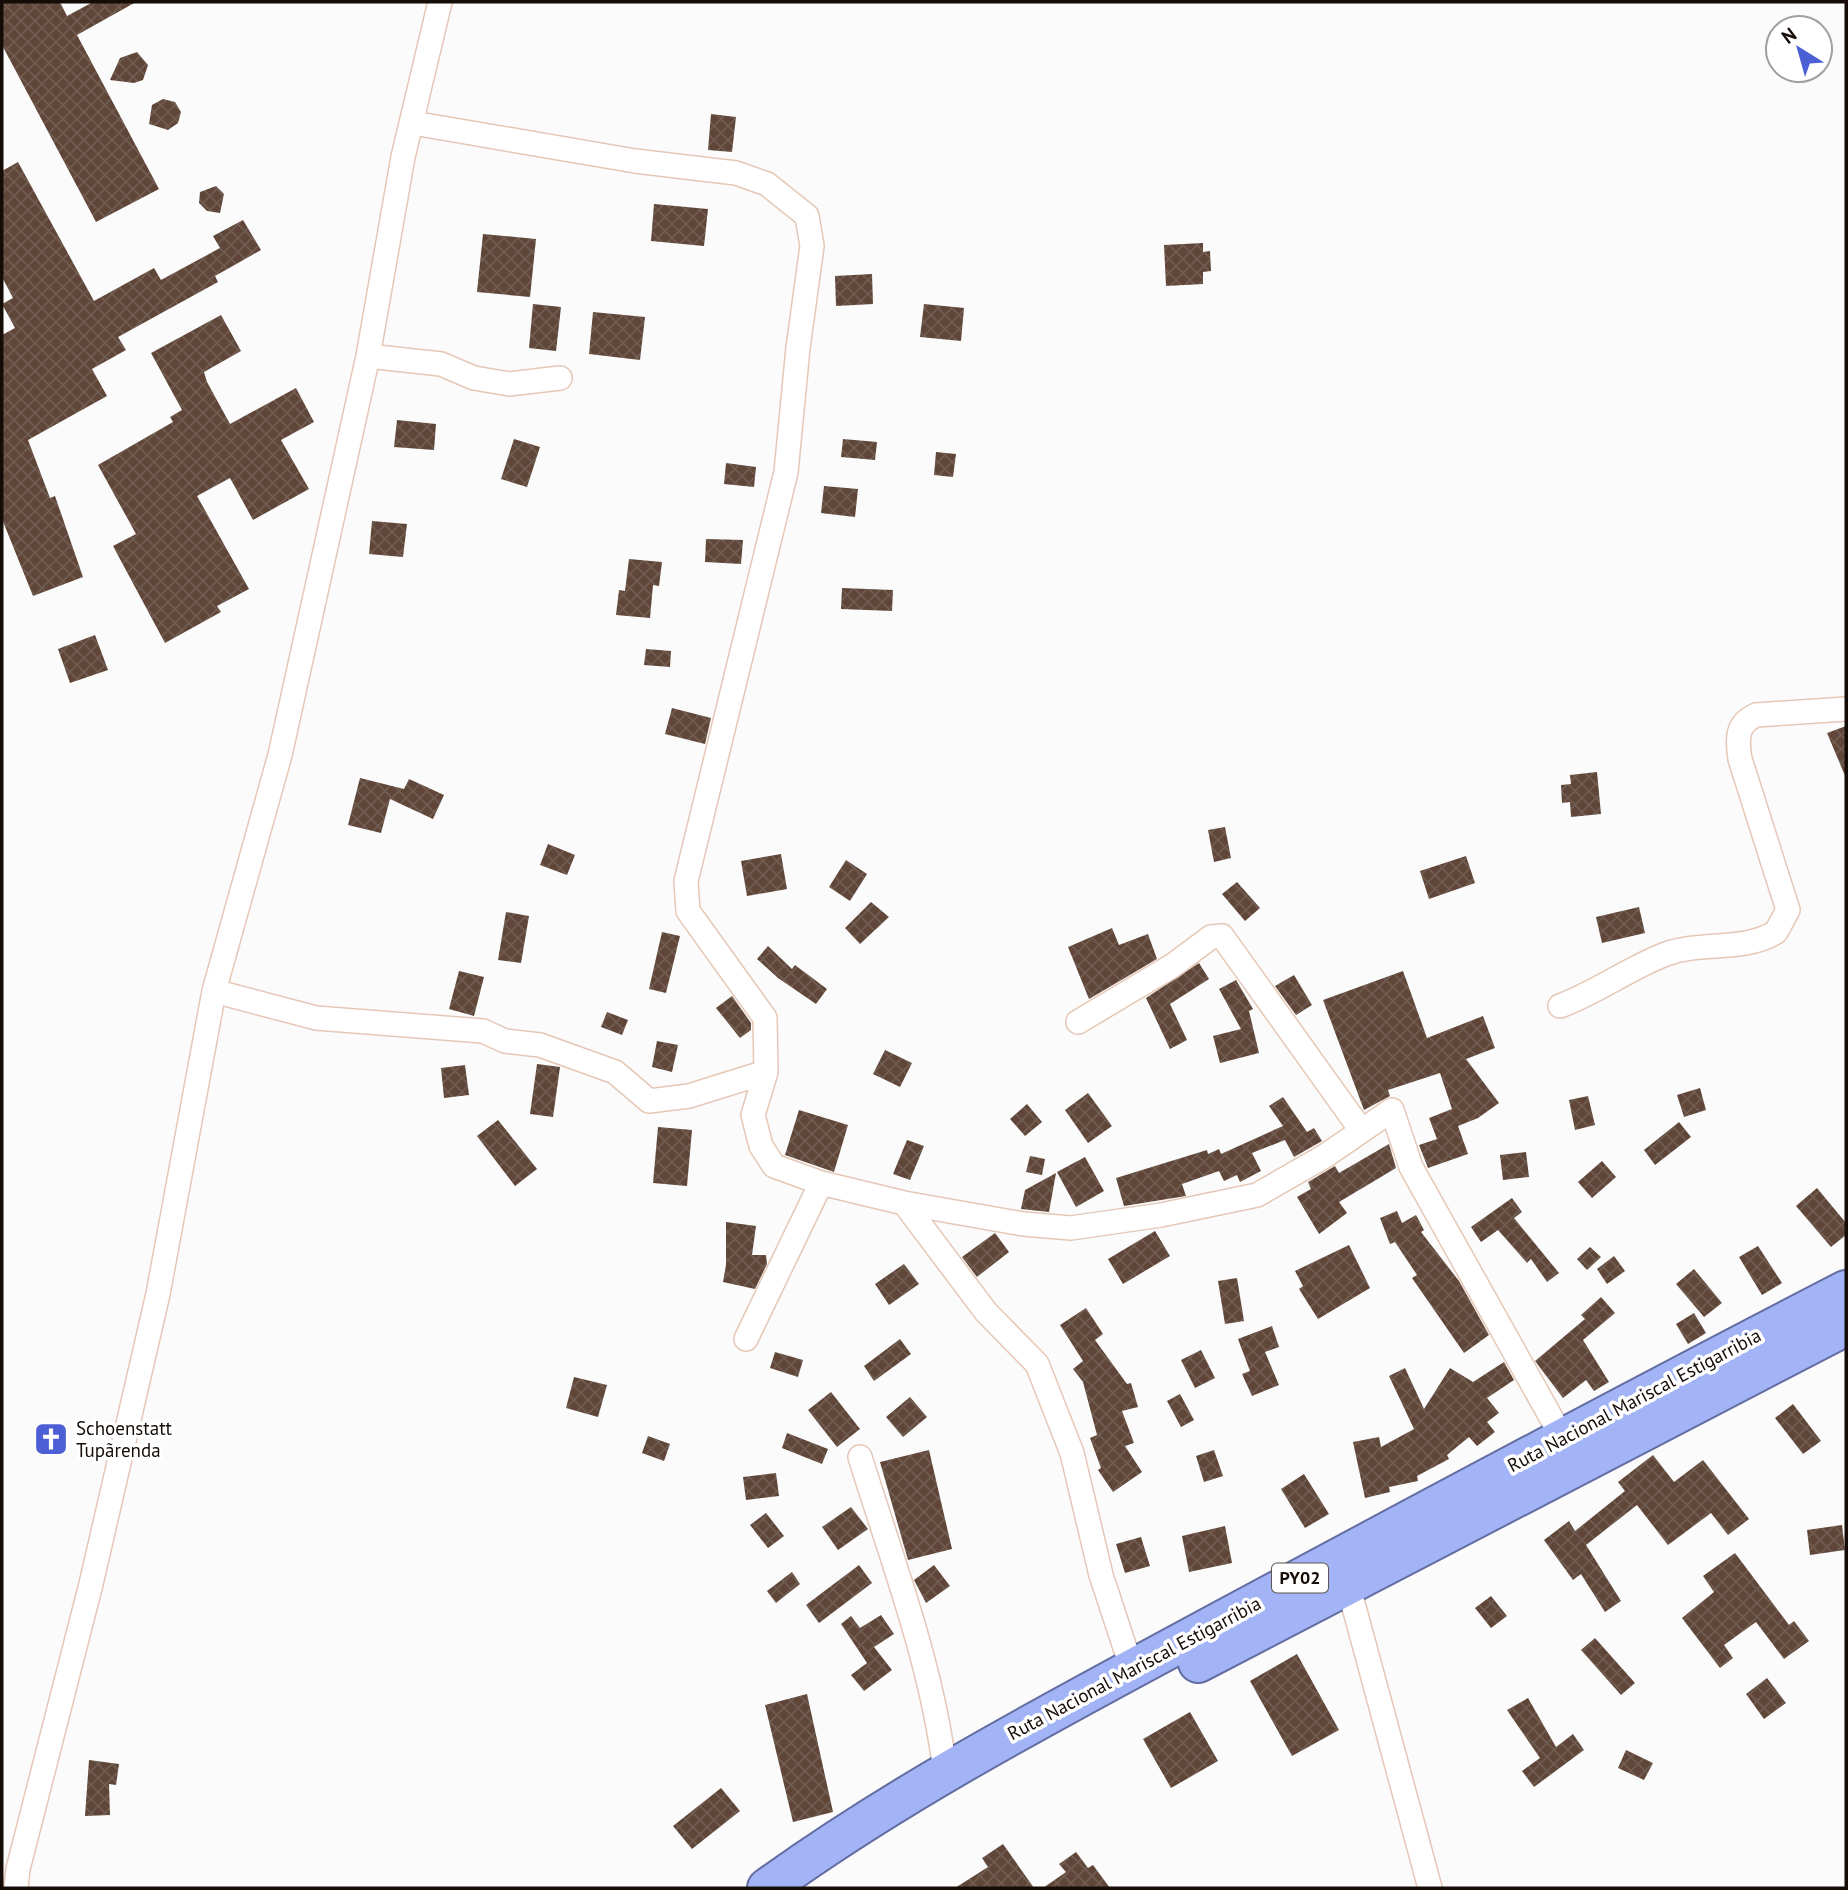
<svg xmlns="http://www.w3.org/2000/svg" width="1848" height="1890" font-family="'PT Sans',sans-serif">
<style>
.building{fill:url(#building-cross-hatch)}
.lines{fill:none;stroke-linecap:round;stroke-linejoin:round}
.minor-casing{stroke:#e5c7b6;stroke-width:26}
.trunk-casing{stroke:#636da1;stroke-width:42}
.minor{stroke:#fff;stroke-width:23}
.trunk{stroke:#a3b4f6;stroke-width:38}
.labels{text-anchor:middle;stroke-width:7;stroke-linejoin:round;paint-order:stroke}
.shield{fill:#fff;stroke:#5c5551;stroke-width:2}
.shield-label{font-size:18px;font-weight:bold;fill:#160c07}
.street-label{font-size:19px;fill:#160c07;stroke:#fff}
.poi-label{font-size:19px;fill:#160c07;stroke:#fff;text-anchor:start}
</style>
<defs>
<pattern id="building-cross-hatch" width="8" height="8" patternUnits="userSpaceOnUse" patternTransform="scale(1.75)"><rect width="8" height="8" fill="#5f4638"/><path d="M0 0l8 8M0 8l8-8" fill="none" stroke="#715c51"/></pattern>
</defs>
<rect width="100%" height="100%" fill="#fbfbfb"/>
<path class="building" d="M2 2H60L67 16 93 2H136L77 35 159 189 96 222 2 45Z
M137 52 148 65 143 80 134 83 110 80 120 58Z
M163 99 175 102 181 112 178 123 168 130 149 124 152 105Z
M711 114 736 117 732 152 708 150Z
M18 162 94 301 154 268 161 280 220 248 213 236 243 220 261 250 215 276 218 282 118 337 126 350 92 369 107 396 28 440 50 498 55 496 83 577 33 596 2 519V335L15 328 2 304 13 298 2 277V171Z
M216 186 224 194 220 213 207 211 199 203 200 192Z
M654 204 708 209 704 246 651 241Z
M483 234 536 239 530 297 477 292Z
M1203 243V252L1210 251 1211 271 1203 272V284L1166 286 1164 245Z
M872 274 873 304 836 306 835 276Z
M533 304 561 307 556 351 529 348Z
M924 304 964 308 961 341 920 337Z
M593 312 645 317 640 360 589 354Z
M221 315 241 351 204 372 207 382 230 424 296 388 314 422 281 440 309 489 253 520 230 478 197 496 249 589 217 606 221 612 165 643 113 546 136 534 98 465 173 422 170 417 182 410 151 353Z
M397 420 436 424 434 450 394 447Z
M514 439 540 447 527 487 501 479Z
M843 439 877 442 875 460 841 457Z
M936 452 956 454 953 477 934 475Z
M726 463 756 467 754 487 724 484Z
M824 486 858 489 855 517 821 513Z
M372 521 407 524 403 557 369 554Z
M706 539 743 540 741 564 705 562Z
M629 559 662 562 659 586 653 585 650 618 616 615 619 590 625 591Z
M842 588 893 590 892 611 841 609Z
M95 635 108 670 70 683 58 649Z
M646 649 671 651 670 667 644 665Z
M672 708 711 718 705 744 665 734Z
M1846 726V778L1827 733Z
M1597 772 1601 814 1571 817 1570 802 1562 803 1561 785 1571 784 1570 775Z
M360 778 404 789 409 779 444 795 433 819 390 799 381 833 348 825Z
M1225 827 1231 858 1214 862 1208 830Z
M548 844 575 855 567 875 540 865Z
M781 854 787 889 747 896 741 861Z
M1466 856 1475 883 1429 899 1420 871Z
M846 860 867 874 850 901 829 887Z
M1237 882 1260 908 1245 921 1222 894Z
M871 902 889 917 860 944 845 928Z
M1639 907 1645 933 1602 943 1596 917Z
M506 912 529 916 521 963 498 960Z
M1112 928 1119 945 1148 934 1157 959 1089 999 1068 947Z
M662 932 680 936 666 993 649 989Z
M768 946 792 969 795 965 827 989 816 1004 778 978 757 959Z
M1199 963 1209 979 1170 1004 1187 1040 1170 1049 1146 998Z
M459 971 484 977 474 1016 449 1009Z
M1403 971 1427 1038 1483 1016 1495 1048 1466 1059 1499 1103 1478 1118 1458 1126 1468 1154 1428 1168 1419 1145 1437 1139 1429 1118 1452 1109 1440 1073 1388 1090 1390 1096 1364 1110 1323 1000Z
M1294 975 1312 1005 1296 1015 1275 986Z
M1236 980 1253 1009 1249 1011 1259 1053 1220 1063 1213 1036 1241 1029 1219 989Z
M732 996 751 1023V1030L740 1038 716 1008Z
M607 1012 628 1020 622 1035 601 1027Z
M657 1041 678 1045 672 1072 652 1067Z
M885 1050 912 1063 900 1087 873 1074Z
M537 1064 560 1067 553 1117 530 1114Z
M465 1065 469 1095 444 1098 441 1068Z
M1700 1088 1706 1110 1684 1117 1677 1095Z
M1088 1093 1112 1126 1088 1143 1065 1110Z
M1588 1096 1595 1125 1575 1130 1569 1100Z
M1283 1097 1307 1132 1314 1128 1322 1141 1294 1157 1285 1140 1252 1153 1261 1171 1240 1182 1237 1175 1224 1181 1219 1171 1182 1184 1186 1196 1124 1206 1116 1178 1207 1150 1208 1154 1219 1149 1221 1154 1283 1126 1269 1106Z
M1027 1104 1042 1122 1025 1136 1010 1119Z
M799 1110 848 1125 834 1172 785 1155Z
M498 1120 537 1169 515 1186 477 1136Z
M1679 1122 1691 1137 1655 1165 1644 1150Z
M658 1127 692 1130 687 1186 653 1183Z
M907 1140 924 1146 910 1180 893 1174Z
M1389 1144 1396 1168 1339 1202 1347 1213 1319 1234 1297 1197 1311 1189 1308 1182 1335 1166 1339 1173Z
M1526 1152 1529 1177 1503 1180 1500 1155Z
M1030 1156 1045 1159 1042 1175 1026 1172Z
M1085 1157 1104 1191 1076 1207 1057 1172Z
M1602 1161 1616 1177 1592 1198 1578 1182Z
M1056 1173 1049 1212 1021 1209 1025 1190Z
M1817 1188 1846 1223V1235L1831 1247 1796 1206Z
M1512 1198 1522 1212 1514 1218 1559 1273 1547 1282 1531 1259 1527 1263 1498 1230 1481 1242 1471 1227Z
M1397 1211 1402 1223 1416 1215 1424 1230 1421 1232 1459 1281 1489 1335 1464 1353 1412 1278 1417 1275 1395 1242 1390 1244 1380 1218Z
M726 1222 756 1226 752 1255H766L767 1264 755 1289 723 1282 726 1265Z
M1155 1231 1170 1256 1123 1284 1108 1259Z
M995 1233 1009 1252 977 1277 962 1257Z
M1349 1245 1370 1288 1318 1319 1299 1289 1303 1286 1295 1271Z
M1758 1246 1782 1283 1762 1295 1739 1257Z
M1590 1247 1601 1257 1587 1270 1577 1259Z
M1614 1256 1625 1271 1607 1284 1597 1269Z
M904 1264 919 1284 889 1305 875 1284Z
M1694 1269 1722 1303 1704 1317 1676 1284Z
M1237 1278 1244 1321 1225 1324 1218 1281Z
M1601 1297 1615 1313 1583 1340 1609 1382 1594 1391 1586 1380 1563 1398 1535 1361 1585 1319 1581 1315Z
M1086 1308 1103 1334 1095 1340 1127 1384 1131 1383 1138 1407 1122 1411 1134 1443 1125 1446 1142 1472 1113 1492 1098 1470 1101 1468 1090 1438 1097 1435 1083 1382 1073 1369 1083 1361 1060 1325Z
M1694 1313 1706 1333 1688 1344 1676 1324Z
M1272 1326 1279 1347 1265 1352 1279 1385 1252 1396 1242 1374 1250 1371 1238 1339Z
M900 1339 911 1354 874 1381 864 1366Z
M1201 1350 1215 1378 1195 1388 1181 1360Z
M775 1352 803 1360 798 1377 770 1368Z
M1504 1362 1514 1380 1487 1398 1499 1413 1487 1422 1495 1432 1477 1446 1469 1437 1447 1455 1449 1459 1417 1476 1418 1481 1389 1487 1390 1492 1365 1498 1353 1442 1379 1437 1381 1447 1414 1429 1389 1376 1405 1368 1424 1409 1450 1368 1473 1382Z
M574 1377 607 1385 598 1417 566 1408Z
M831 1392 860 1429 837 1447 808 1410Z
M1180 1394 1194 1420 1181 1427 1167 1401Z
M910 1397 927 1417 903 1437 886 1417Z
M1793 1404 1821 1441 1803 1454 1775 1418Z
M787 1433 828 1449 822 1464 782 1448Z
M648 1436 670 1444 664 1461 642 1453Z
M929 1450 952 1549 908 1560 880 1462Z
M1214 1450 1223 1476 1204 1482 1196 1456Z
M1653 1455 1674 1482 1703 1460 1749 1519 1728 1535 1711 1513 1668 1545 1637 1505 1586 1545 1621 1601 1605 1612 1581 1574 1573 1580 1544 1540 1569 1521 1575 1531 1625 1491 1618 1482Z
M776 1473 779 1496 746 1500 743 1477Z
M1304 1474 1329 1514 1305 1528 1281 1489Z
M851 1507 868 1529 838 1550 822 1527Z
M766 1513 784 1536 768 1548 750 1525Z
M1842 1525 1845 1550 1810 1555 1807 1530Z
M1225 1526 1232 1563 1189 1572 1182 1536Z
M1141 1537 1150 1566 1125 1573 1116 1544Z
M1735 1553 1789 1625 1794 1621 1809 1641 1784 1659 1756 1622 1724 1645 1733 1658 1720 1668 1682 1618 1714 1592 1703 1576Z
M859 1565 872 1583 819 1623 806 1605Z
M934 1565 950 1586 926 1603 914 1580Z
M792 1572 800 1584 776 1603 767 1591Z
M1491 1596 1507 1616 1491 1628 1475 1608Z
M881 1615 894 1634 874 1647 892 1670 864 1691 851 1675 867 1663 841 1624 851 1616 860 1628Z
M1595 1638 1635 1683 1621 1695 1581 1650Z
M1297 1654 1339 1730 1292 1756 1250 1681Z
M1767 1678 1786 1703 1764 1719 1746 1694Z
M807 1694 833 1812 793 1822 765 1705Z
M1528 1698 1556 1747 1573 1734 1584 1750 1534 1787 1522 1771 1540 1758 1507 1710Z
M1190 1712 1218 1761 1171 1788 1143 1739Z
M1626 1750 1653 1763 1644 1780 1618 1768Z
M89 1760 119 1764 116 1785 109 1784 110 1815 85 1816Z
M721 1788 740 1811 692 1849 673 1826Z
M1003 1844 1034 1888H955L988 1867 982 1858Z
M1076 1852 1088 1868 1093 1865 1110 1888H1043L1066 1872 1059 1864Z"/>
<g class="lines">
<g class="minor-casing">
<path id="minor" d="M368 356 441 364 474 378 509 384 560 378
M214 991 316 1018 483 1031 505 1041 540 1045 615 1072 649 1101 689 1096 766 1072 765 1018 688 911 686 881 786 472 798 348 812 246 807 216 767 184 736 173 635 161 413 123
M1560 1006C1598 992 1629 968 1666 954 1701 941 1745 952 1776 932L1788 910 1740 759C1737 739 1736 724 1756 715L1846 709
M1078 1022 1172 966 1211 937 1222 936 1361 1130
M766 1072 753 1115 761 1146 774 1166 821 1183 904 1203 1023 1224 1071 1228 1161 1215 1257 1195 1325 1156 1392 1110 1411 1167 1562 1437
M904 1203 986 1312 1037 1364 1072 1453 1101 1575 1132 1669
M746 1339 821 1183
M860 1457C892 1560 932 1664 945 1771
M1348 1585 1430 1888
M16 1888 18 1869 91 1584 158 1294 214 991 280 755 368 356 403 157 440 2"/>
</g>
<g class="trunk-casing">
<path id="trunk" d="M1198 1663 1846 1326
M767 1888C910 1785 1066 1705 1221 1621 1429 1509 1637 1398 1846 1290"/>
</g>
<use href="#minor" class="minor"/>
<use href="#trunk" class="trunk"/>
</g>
<defs>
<g id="church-square" transform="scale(1.75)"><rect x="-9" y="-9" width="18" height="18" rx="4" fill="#4d5fd4" stroke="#fff"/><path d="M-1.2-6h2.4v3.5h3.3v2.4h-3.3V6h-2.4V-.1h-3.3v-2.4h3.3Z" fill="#fff"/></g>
</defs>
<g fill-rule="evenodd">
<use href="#church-square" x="51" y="1439"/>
</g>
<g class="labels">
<rect class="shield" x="1272" y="1563.5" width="56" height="29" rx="5"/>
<g class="shield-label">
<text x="1300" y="1584">PY02</text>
</g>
<g class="street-label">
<text transform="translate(1634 1400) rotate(-28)" y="7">Ruta Nacional Mariscal Estigarribia</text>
<text transform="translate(1134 1668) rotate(-28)" y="7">Ruta Nacional Mariscal Estigarribia</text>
</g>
<g class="poi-label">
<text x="76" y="1435">Schoenstatt<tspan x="76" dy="22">Tupãrenda</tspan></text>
</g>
</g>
<rect width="1848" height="1890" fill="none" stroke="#160c07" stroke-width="7"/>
<g transform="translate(1799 49) rotate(323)"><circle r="33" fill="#ffffff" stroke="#a29e9c" stroke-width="2"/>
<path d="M0-5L12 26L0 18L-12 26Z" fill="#4d5fd4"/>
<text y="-10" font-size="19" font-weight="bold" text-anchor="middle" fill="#160c07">N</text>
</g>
</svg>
